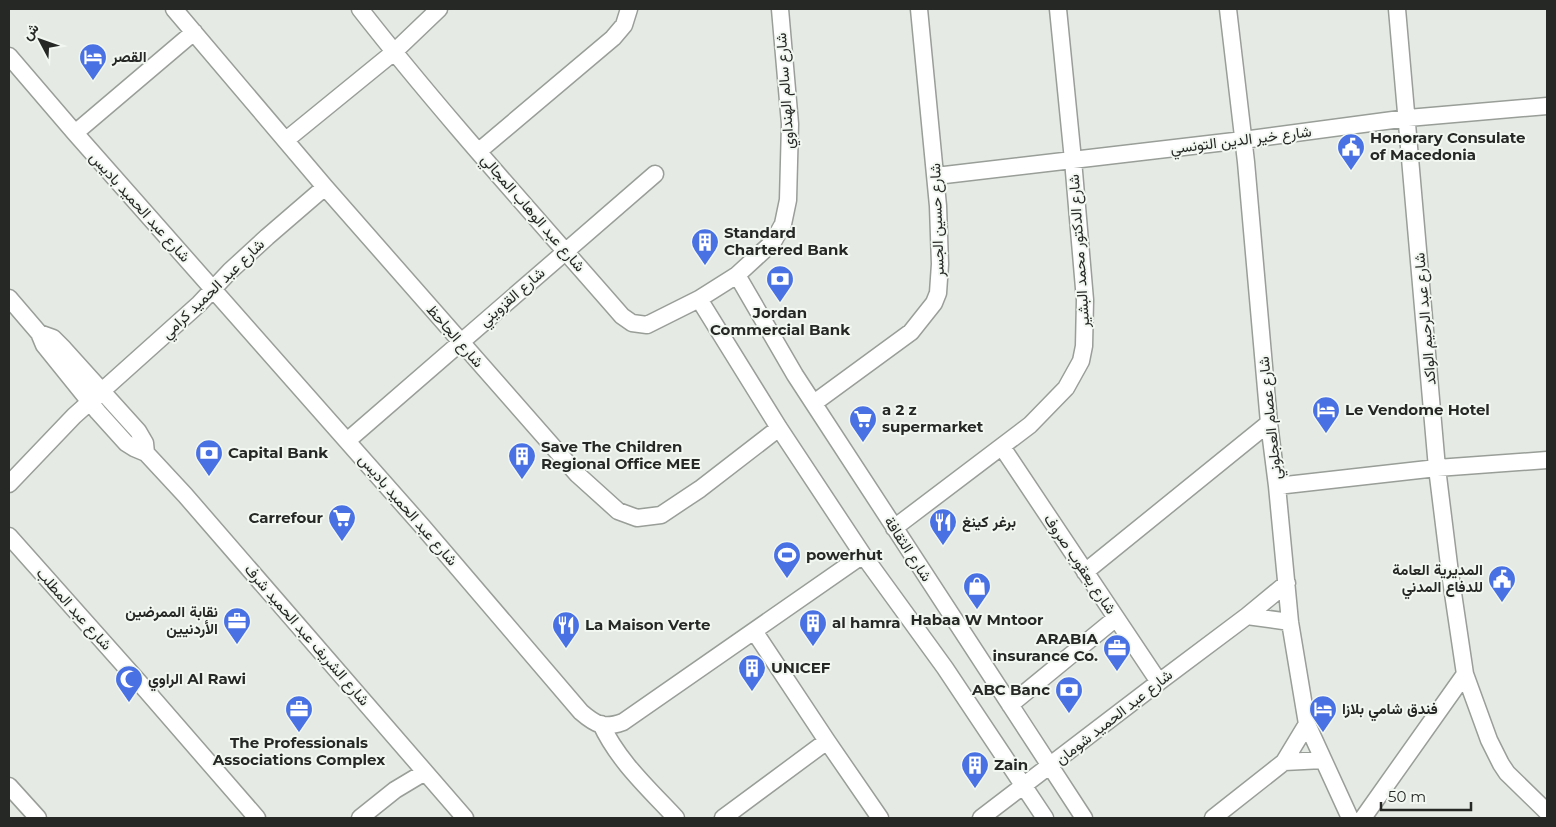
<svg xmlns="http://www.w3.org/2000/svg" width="1556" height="827" font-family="Montserrat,Vazirmatn,sans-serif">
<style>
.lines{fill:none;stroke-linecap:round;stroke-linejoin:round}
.minor-casing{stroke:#999e98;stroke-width:19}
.minor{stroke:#fff;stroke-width:16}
.labels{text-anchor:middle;stroke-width:4;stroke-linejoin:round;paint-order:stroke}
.poi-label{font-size:15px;font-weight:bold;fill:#262826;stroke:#f2f8f1;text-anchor:start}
.street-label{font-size:15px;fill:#262826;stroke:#f2f8f1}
</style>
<rect width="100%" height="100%" fill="#e5eae4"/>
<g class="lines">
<g class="minor-casing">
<path id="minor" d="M174 9 325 187 577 474 618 511 637 518 661 515 700 489 779 428
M360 9C443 115 534 215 622 316L632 323 647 325 699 299 737 275 773 242 783 224 788 200 790 124 780 9
M1228 9 1246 162 1269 423 1277 486 1290 622 1307 724 1350 818
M1397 9 1437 468 1450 573 1465 674 1489 740 1501 764 1507 773 1547 812
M9 56 75 133 422 526 581 712C596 725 604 729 623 722L863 555
M75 133 194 32
M286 140 394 52 439 9
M479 151 613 38 624 25 629 9
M936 176 1243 140 1408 118 1547 106
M737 275 795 375 1084 818
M9 298 39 333 44 345 98 412 126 443 134 448 146 453 185 495 465 818
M699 299 779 428 863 555 945 668 1045 818
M39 333 53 338 64 349 138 431 145 443 146 453
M814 403 911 332 934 303 938 293 940 264 938 206 919 9
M347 441 655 174
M1002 447 1159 682
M9 484 74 416 199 304 230 271 267 237 325 187
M1277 486 1437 468 1547 460
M894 528 1030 425 1066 388 1081 361 1084 346 1085 300 1073 160 1058 9
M9 536 138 681 257 818
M1085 572 1269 423
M1247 616 1290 622
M754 631 827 741 880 818
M1010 705 1116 618
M601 724C618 761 649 789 676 818
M1284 762 1323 760
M9 786 38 818
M360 818 395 790 425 772
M723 818 827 741
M981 818 1159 682 1247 616 1287 583
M1213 818 1284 762 1307 724
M1363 818 1465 674"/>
</g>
<use href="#minor" class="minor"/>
</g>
<defs>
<g id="hotel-pin" transform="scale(1.4375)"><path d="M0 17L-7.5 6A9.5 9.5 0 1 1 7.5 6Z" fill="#4a71e4" stroke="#f2f8f1"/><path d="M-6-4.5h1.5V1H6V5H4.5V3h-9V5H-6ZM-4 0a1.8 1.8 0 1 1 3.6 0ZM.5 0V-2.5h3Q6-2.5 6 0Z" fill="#fff"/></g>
<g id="civic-pin" transform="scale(1.4375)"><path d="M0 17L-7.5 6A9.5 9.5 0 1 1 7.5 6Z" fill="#4a71e4" stroke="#f2f8f1"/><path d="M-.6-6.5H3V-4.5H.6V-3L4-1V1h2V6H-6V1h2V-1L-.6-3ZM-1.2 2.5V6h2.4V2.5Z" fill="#fff"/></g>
<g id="building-pin" transform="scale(1.4375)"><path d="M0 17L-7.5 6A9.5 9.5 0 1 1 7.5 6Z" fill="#4a71e4" stroke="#f2f8f1"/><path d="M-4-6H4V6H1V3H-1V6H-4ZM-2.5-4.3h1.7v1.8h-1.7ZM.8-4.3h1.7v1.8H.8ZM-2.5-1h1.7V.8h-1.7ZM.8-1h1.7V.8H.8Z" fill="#fff"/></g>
<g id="bank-pin" transform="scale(1.4375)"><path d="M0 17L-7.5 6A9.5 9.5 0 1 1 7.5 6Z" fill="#4a71e4" stroke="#f2f8f1"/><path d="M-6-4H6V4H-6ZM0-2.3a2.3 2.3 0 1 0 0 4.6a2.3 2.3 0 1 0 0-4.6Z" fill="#fff"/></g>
<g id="supermarket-pin" transform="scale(1.4375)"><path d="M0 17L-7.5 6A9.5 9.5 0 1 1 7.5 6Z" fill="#4a71e4" stroke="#f2f8f1"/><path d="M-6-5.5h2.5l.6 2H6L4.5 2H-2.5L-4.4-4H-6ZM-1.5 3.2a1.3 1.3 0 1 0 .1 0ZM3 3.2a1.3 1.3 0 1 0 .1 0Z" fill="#fff"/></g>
<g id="restaurant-pin" transform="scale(1.4375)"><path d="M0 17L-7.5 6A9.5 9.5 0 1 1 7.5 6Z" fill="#4a71e4" stroke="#f2f8f1"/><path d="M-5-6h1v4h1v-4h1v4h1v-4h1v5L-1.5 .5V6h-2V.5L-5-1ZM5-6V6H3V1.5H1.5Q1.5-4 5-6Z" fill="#fff"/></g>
<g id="stadium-pin" transform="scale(1.4375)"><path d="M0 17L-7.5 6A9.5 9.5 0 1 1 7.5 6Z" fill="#4a71e4" stroke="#f2f8f1"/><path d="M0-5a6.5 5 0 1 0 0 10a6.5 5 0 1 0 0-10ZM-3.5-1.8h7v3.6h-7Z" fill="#fff"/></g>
<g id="shop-pin" transform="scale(1.4375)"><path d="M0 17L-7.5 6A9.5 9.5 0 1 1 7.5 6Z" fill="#4a71e4" stroke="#f2f8f1"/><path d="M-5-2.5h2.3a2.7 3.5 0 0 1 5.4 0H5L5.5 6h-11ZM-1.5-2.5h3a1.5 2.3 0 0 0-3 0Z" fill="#fff"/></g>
<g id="office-pin" transform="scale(1.4375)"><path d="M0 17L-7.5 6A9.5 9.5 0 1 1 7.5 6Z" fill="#4a71e4" stroke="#f2f8f1"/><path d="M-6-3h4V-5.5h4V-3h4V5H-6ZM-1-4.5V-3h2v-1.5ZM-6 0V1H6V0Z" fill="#fff"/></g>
<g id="mosque-pin" transform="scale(1.4375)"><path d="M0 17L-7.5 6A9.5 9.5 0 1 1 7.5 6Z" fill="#4a71e4" stroke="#f2f8f1"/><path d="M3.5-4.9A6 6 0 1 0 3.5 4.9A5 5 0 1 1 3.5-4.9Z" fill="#fff"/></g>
</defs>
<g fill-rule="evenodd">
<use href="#hotel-pin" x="93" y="57"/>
<use href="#civic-pin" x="1351" y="147"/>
<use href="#building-pin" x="705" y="242"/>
<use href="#bank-pin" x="780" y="279"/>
<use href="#hotel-pin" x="1326" y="410"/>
<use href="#supermarket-pin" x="863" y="419"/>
<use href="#bank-pin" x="209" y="453"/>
<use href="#building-pin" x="522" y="456"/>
<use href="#supermarket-pin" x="342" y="518"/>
<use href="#restaurant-pin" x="943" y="522"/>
<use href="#stadium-pin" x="787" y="555"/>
<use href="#civic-pin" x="1502" y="579"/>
<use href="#shop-pin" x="977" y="586"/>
<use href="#office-pin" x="237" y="621"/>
<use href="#building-pin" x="813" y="623"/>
<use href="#restaurant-pin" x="566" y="625"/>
<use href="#office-pin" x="1117" y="648"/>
<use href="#building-pin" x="752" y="668"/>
<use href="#mosque-pin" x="129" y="679"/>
<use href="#bank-pin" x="1069" y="690"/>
<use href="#office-pin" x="299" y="709"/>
<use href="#hotel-pin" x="1323" y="709"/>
<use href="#building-pin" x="975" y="765"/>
</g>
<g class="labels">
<g class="poi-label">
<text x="112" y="62">القصر</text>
<text x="1370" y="143">Honorary Consulate<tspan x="1370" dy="17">of Macedonia</tspan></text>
<text x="724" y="238">Standard<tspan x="724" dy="17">Chartered Bank</tspan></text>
<text x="780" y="318" text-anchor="middle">Jordan<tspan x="780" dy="17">Commercial Bank</tspan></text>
<text x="882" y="415">a 2 z<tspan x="882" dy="17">supermarket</tspan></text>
<text x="1345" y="415">Le Vendome Hotel</text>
<text x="541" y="452">Save The Children<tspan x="541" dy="17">Regional Office MEE</tspan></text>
<text x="228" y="458">Capital Bank</text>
<text x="323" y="523" text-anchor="end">Carrefour</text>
<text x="962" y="527">برغر كينغ</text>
<text x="806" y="560">powerhut</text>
<text x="1483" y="575" text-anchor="end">المديرية العامة<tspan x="1483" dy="17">للدفاع المدني</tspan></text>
<text x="218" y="617" text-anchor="end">نقابة الممرضين<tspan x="218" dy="17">الأردنيين</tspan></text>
<text x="977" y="625" text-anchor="middle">Habaa W Mntoor</text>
<text x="832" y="628">al hamra</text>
<text x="585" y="630">La Maison Verte</text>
<text x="1098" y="644" text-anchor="end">ARABIA<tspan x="1098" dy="17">insurance Co.</tspan></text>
<text x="771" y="673">UNICEF</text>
<text x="148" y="684">الراوي Al Rawi</text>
<text x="1050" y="695" text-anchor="end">ABC Banc</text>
<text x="1342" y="714">فندق شامي بلازا</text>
<text x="299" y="748" text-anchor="middle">The Professionals<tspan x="299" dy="17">Associations Complex</tspan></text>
<text x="994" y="770">Zain</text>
</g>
<g class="street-label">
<text transform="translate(785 91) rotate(-94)" y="5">شارع سالم الهنداوي</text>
<text transform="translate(1241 140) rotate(-7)" y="5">شارع خير الدين التونسي</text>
<text transform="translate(140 207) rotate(48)" y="5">شارع عبد الحميد باديس</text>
<text transform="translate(533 213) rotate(49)" y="5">شارع عبد الوهاب المجالي</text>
<text transform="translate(937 220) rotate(-92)" y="5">شارع حسين الجسر</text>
<text transform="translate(1079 251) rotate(-94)" y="5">شارع الدكتور محمد البشير</text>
<text transform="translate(213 289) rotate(-44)" y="5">شارع عبد الحميد كرامي</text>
<text transform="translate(512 297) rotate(-41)" y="5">شارع القزويني</text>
<text transform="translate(1425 319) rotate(-95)" y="5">شارع عبد الرحيم الواكد</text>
<text transform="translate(455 336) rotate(49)" y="5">شارع الجاحظ</text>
<text transform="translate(1270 418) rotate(-96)" y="5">شارع عصام العجلوني</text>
<text transform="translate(408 510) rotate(49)" y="5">شارع عبد الحميد باديس</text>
<text transform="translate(908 549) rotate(57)" y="5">شارع الثقافة</text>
<text transform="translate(1080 564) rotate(56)" y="5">شارع يعقوب صروف</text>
<text transform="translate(74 609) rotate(48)" y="5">شارع عبد المطلب</text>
<text transform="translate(307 635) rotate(49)" y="5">شارع الشريف عبد الحميد شرف</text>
<text transform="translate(1114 717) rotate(-38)" y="5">شارع عبد الحميد شومان</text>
</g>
</g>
<rect width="1556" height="827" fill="none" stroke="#262826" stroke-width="20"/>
<g transform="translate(40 40) rotate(311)" stroke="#f2f8f1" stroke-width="4" paint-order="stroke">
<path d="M0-4L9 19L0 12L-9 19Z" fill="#262826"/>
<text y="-8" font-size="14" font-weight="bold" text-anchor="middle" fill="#262826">ش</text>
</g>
<path d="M1381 802v8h90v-8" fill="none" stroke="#262826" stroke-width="2.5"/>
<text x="1388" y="802" font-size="15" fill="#262826" stroke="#f2f8f1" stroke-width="4" paint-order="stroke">50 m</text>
</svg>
